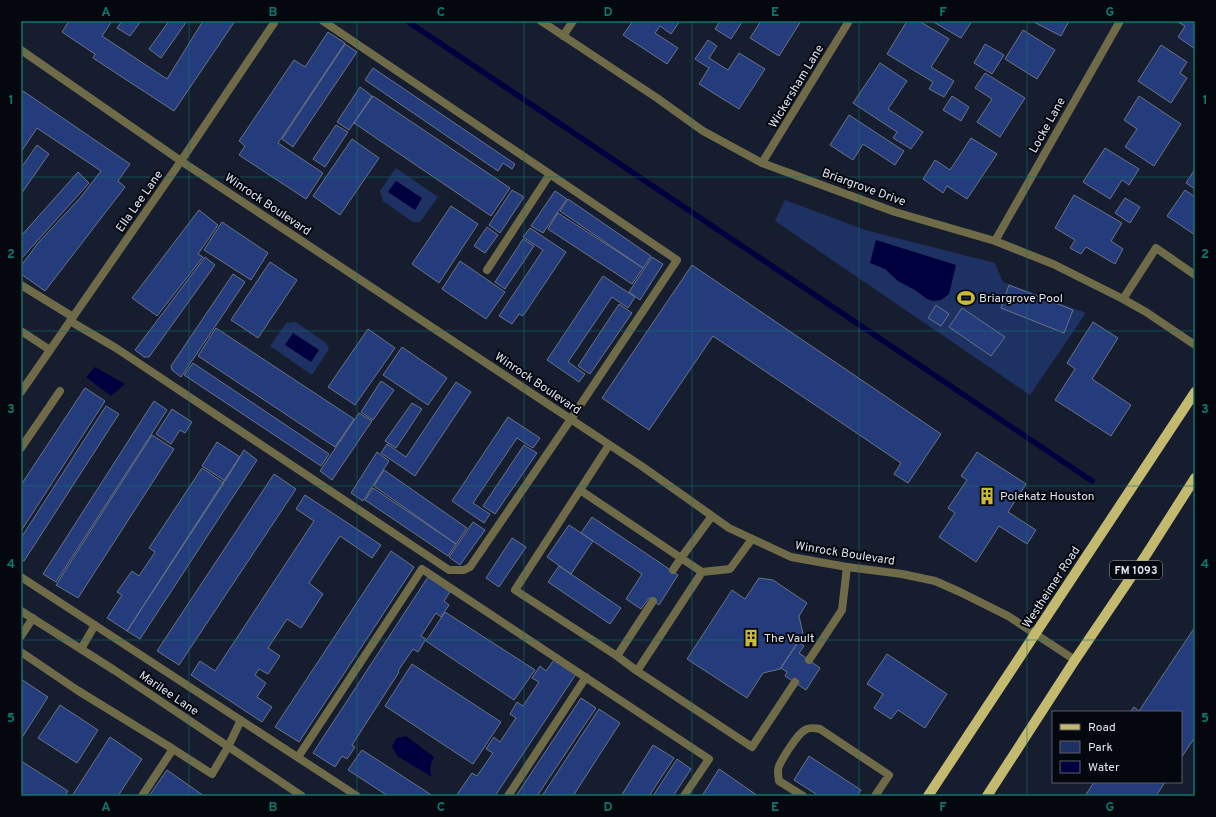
<svg xmlns="http://www.w3.org/2000/svg" width="1216" height="817" font-family="Overpass,sans-serif">
<style>
.green{fill:#1e3163}
.water{fill:#01003e}
.lines{fill:none;stroke-linecap:round;stroke-linejoin:round}
.stream{stroke:#01003e;stroke-width:5.5}
.building{fill:#243c7c;stroke:#697387}
.service{stroke:#6f6b48;stroke-width:8}
.minor{stroke:#6f6b48;stroke-width:8}
.tertiary{stroke:#6f6b48;stroke-width:8}
.primary{stroke:#c3b96f;stroke-width:10}
.grid{fill:none;stroke:#0f766e;stroke-width:1;stroke-opacity:0.55}
.labels{text-anchor:middle;stroke-width:4;stroke-linejoin:round;paint-order:stroke}
.shield{fill:#05070e;stroke:#9ea2ac;stroke-width:1}
.shield-label{font-size:11px;font-weight:bold;fill:#dfe4f0}
.street-label{font-size:12px;fill:#dfe4f0;stroke:#05070e}
.poi-label{font-size:12px;fill:#dfe4f0;stroke:#05070e;text-anchor:start}
.neatline{fill:none;stroke:#0f766e;stroke-width:1.5}
.grid-label{font-size:13px;text-anchor:middle;font-weight:bold;fill:#0f766e}
</style>
<rect width="100%" height="100%" fill="#161d2e"/>
<path class="green" d="M396 168 438 197 420 222H413L383 201 380 191Z
M785 200 865 230 995 263 1003 282 1086 313 1030 395 775 221Z
M296 322 326 343 329 349 312 375 270 346 286 323Z"/>
<path class="water" d="M396 181 422 198 415 210 388 192Z
M876 240 956 265 949 294 941 300 933 301 927 299 915 290 898 281 885 269 870 263Z
M293 333 319 350 311 362 285 345Z
M95 367 125 384 111 396 86 377Z
M406 736 434 757C430 765 429 769 432 777L397 756 392 746 397 738Z"/>
<g class="lines">
<path class="stream" d="M407 21 1092 481"/>
</g>
<path class="building" d="M69 21H112L102 36 167 79 203 21H235L174 111 93 58 95 54 62 32Z
M122 21H141L130 36 117 28Z
M169 21H187L161 58 149 49Z
M633 21H680L671 34 660 26 655 33 678 48 667 64 623 35Z
M720 21H740L742 22 731 39 715 29Z
M761 21H801L779 56 750 38Z
M907 21H919L949 39 931 67 954 81 944 97 929 89 933 82 887 54Z
M932 21H972L961 38Z
M1032 21H1069L1061 36Z
M1176 21H1195V49L1178 37 1185 26Z
M1023 30 1055 50 1037 79 1005 59Z
M328 32 345 43 278 143 323 173 306 199 239 155 245 146 239 141 294 60 305 67Z
M708 40 717 46 709 58 728 70 739 53 765 69 739 109 699 84 709 68 695 59Z
M345 44 357 52 293 147 282 139Z
M985 44 1004 55 992 74 974 63Z
M1161 45 1187 62 1180 73 1187 78 1171 103 1138 81Z
M880 63 907 81 888 109 923 132 911 149 893 138 897 132 853 103Z
M373 68 515 164 512 169 503 163 498 171 365 80Z
M985 73 1025 98 1000 137 977 122 992 99 975 88Z
M360 87 372 96 349 130 337 122Z
M23 91 130 164 118 181 125 187 45 291 21 274V266L38 243 80 198 101 171 37 128 21 152V94Z
M373 96 510 188 491 216 354 123Z
M952 96 969 107 961 121 943 110Z
M1139 96 1181 124 1154 166 1125 147 1137 129 1124 120Z
M849 115 904 151 895 165 863 144 853 160 830 145Z
M336 125 348 132 325 167 313 159Z
M971 138 997 154 967 199 947 186 943 193 923 179 935 160 950 170Z
M352 139 379 158 340 215 313 196Z
M37 145 49 154 21 194V168Z
M1105 148 1139 169 1129 185 1122 180 1110 199 1083 182Z
M1195 169V189L1186 183Z
M78 172 89 183 21 259V236Z
M512 190 524 197 500 233 489 225Z
M1185 190 1195 197V235L1167 216Z
M555 191 567 199 543 233 531 226Z
M1074 195 1122 223 1111 241 1123 249 1115 264 1086 247 1081 254 1070 248 1075 240 1055 228Z
M1125 198 1140 207 1130 223 1115 213Z
M568 199 651 256 643 268 560 211Z
M451 206 478 224 439 283 412 264Z
M199 210 218 225 198 254 203 257 157 316 132 298Z
M558 213 643 268 632 284 548 229Z
M222 222 268 253 251 280 204 250Z
M487 227 498 235 485 253 474 246Z
M530 228 566 252 523 316 519 314 512 324 499 316 543 250 523 237Z
M523 239 534 246 505 289 495 282Z
M205 257 215 265 149 357H144L135 350Z
M652 257 663 264 640 300 629 292Z
M460 261 505 292 486 319 442 289Z
M270 262 297 280 258 338 231 320Z
M692 265 941 434 908 483 894 474 901 463 713 336 649 430 602 398Z
M233 274 245 282 181 377 172 370 171 366Z
M603 276 635 297 628 308 612 297 568 362 585 374 579 382 547 360Z
M1009 285 1073 310 1064 333 1001 308Z
M619 304 632 313 590 374 578 366Z
M936 305 949 314 941 326 928 318Z
M962 308 1005 337 991 356 949 327Z
M1093 322 1118 338 1092 379 1131 405 1111 436 1055 400 1075 369 1067 363Z
M216 328 354 419 335 447 198 356Z
M368 329 395 348 355 405 328 387Z
M402 347 447 378 428 405 383 375Z
M193 363 329 454 321 466 184 375Z
M381 381 394 390 373 420 361 412Z
M456 382 471 392 415 476 381 453 387 444 406 457Z
M85 388 105 401 21 531V485Z
M154 401 167 410 56 582 43 574Z
M412 403 422 409 396 448 385 441Z
M106 406 119 414 24 561 21 559V538Z
M172 409 192 422 185 433 180 430 171 444 156 434Z
M359 413 372 421 332 480 320 471Z
M508 417 540 438 533 448 517 438 473 503 490 514 484 523 452 501Z
M152 435 174 449 78 598 56 585Z
M217 442 240 457 225 481 202 466Z
M524 445 537 453 495 514 483 506Z
M244 450 257 460 140 639 127 631Z
M377 452 389 461 363 501 351 493Z
M977 452 1026 484 1008 512 1036 530 1027 544 999 526 976 562 939 537 955 513 948 508 967 480 961 476Z
M202 468 224 483 127 631 107 618 122 595 117 592 132 571 139 576 155 552 149 548Z
M384 470 467 528 456 544 374 486Z
M274 474 296 489 179 665 157 651Z
M373 488 456 544 448 556 365 500Z
M305 495 381 545 372 558 340 536 309 583 323 594 301 628 287 619 268 648 280 656 268 674 259 669 255 675 266 683 257 697 272 707 262 722 191 675 200 661 215 671 314 521 296 509Z
M592 517 678 575 659 605 649 598 641 609 626 599 642 574 581 533Z
M473 522 485 530 460 565 449 557Z
M569 525 593 541 571 574 547 557Z
M512 538 526 547 499 587 486 578Z
M391 551 414 567 299 742 275 727Z
M559 566 621 608 610 624 548 582Z
M428 577 450 592 444 601 449 605 441 617 436 613 421 636 426 639 418 652 413 649 398 671 399 672 352 745 355 747 347 759 342 756 335 767 313 753Z
M759 578 773 580 807 603 799 616 803 634 798 642 780 669 763 673 747 698 687 659 732 590 745 599Z
M445 612 535 670 514 700 426 641Z
M1195 627V737L1181 758V712H1130L1134 707 1139 711Z
M798 642 804 646 799 653 820 668 806 690 785 676 787 672 781 668Z
M887 654 947 694 925 728 898 710 891 719 874 708 883 694 867 684Z
M554 660 576 674 495 796H456L472 773 477 776 493 753 486 749 494 737 500 742 516 718 510 714 517 702 523 706 539 682 532 678 540 666 546 671Z
M412 664 501 722 473 764 385 706Z
M21 679 48 697 21 739Z
M581 698 596 708 537 796H516Z
M60 705 98 730 77 763 38 738Z
M599 709 620 723 573 796H542Z
M110 737 142 759 118 796H72Z
M653 745 674 758 649 796H621Z
M362 750 433 796H388L348 770Z
M809 756 861 790 857 796H819L794 780Z
M677 759 691 769 673 796H653Z
M21 761 68 791 65 796H21Z
M719 769 758 796H702Z
M167 770 204 796H149Z
M1094 782H1165L1156 796H1085Z"/>
<g class="lines">
<path class="service" d="M487 270 550 174
M21 285 73 317
M1123 299 1156 248 1195 275
M70 321 116 348 449 570H464L470 567 571 419 677 260 323 21
M21 331 50 350
M609 445 580 490 681 558 712 516
M21 448 60 391
M580 490 515 590 617 656 637 671
M752 539 730 569 702 572 637 671 752 747 795 682
M673 570 681 558 702 572
M21 577 357 796
M21 636 33 618
M81 649 95 625
M21 652 77 690 173 749
M617 656 653 601
M809 660 842 610 847 567
M298 757 422 569 709 759 684 796
M142 796 173 749 212 774 228 747 241 720
M508 796 586 677
M803 796 779 781C778 776 777 771 779 766 782 759 798 733 805 730 809 727 815 728 820 729L889 775 875 796"/>
<path class="minor" d="M541 21 657 98 703 131 762 163 895 212 995 241 1053 264 1123 299 1146 312 1195 345
M563 36 573 21
M762 163 849 21
M995 241 1120 21
M21 392 181 161 274 23
M21 611 114 670 302 796"/>
<path class="tertiary" d="M21 50 181 161 643 467 729 528 791 557 847 567 902 574 935 581 960 592 1008 616 1075 660"/>
<path class="primary" d="M928 796 1195 392
M987 796 1075 660 1146 555 1195 478"/>
</g>
<path class="grid" d="M189 21V796M357 21V796M524 21V796M692 21V796M859 21V796M1027 21V796M21 177H1195M21 331H1195M21 486H1195M21 640H1195"/>
<defs>
<g id="stadium-bare" transform="scale(1.38)"><path d="M0-5a6.5 5 0 1 0 0 10a6.5 5 0 1 0 0-10ZM-3.5-1.8h7v3.6h-7Z" fill="#caba3a" stroke="#05070e" stroke-width="2.5" paint-order="stroke"/></g>
<g id="building-bare" transform="scale(1.38)"><path d="M-4-6H4V6H1V3H-1V6H-4ZM-2.5-4.3h1.7v1.8h-1.7ZM.8-4.3h1.7v1.8H.8ZM-2.5-1h1.7V.8h-1.7ZM.8-1h1.7V.8H.8Z" fill="#caba3a" stroke="#05070e" stroke-width="2.5" paint-order="stroke"/></g>
</defs>
<g fill-rule="evenodd">
<use href="#stadium-bare" x="966" y="298"/>
<use href="#building-bare" x="987" y="496"/>
<use href="#building-bare" x="751" y="638"/>
</g>
<g class="labels">
<rect class="shield" x="1110" y="561" width="52" height="18" rx="3"/>
<g class="shield-label">
<text x="1136" y="574">FM 1093</text>
</g>
<g class="street-label">
<text transform="translate(796 86) rotate(-59)" y="4">Wickersham Lane</text>
<text transform="translate(1047 125) rotate(-61)" y="4">Locke Lane</text>
<text transform="translate(864 187) rotate(20)" y="4">Briargrove Drive</text>
<text transform="translate(139 201) rotate(-55)" y="4">Ella Lee Lane</text>
<text transform="translate(268 204) rotate(34)" y="4">Winrock Boulevard</text>
<text transform="translate(538 383) rotate(34)" y="4">Winrock Boulevard</text>
<text transform="translate(845 553) rotate(9)" y="4">Winrock Boulevard</text>
<text transform="translate(1051 587) rotate(-57)" y="4">Westheimer Road</text>
<text transform="translate(169 693) rotate(34)" y="4">Marilee Lane</text>
</g>
<g class="poi-label">
<text x="979" y="302">Briargrove Pool</text>
<text x="1000" y="500">Polekatz Houston</text>
<text x="764" y="642">The Vault</text>
</g>
</g>
<rect width="1216" height="817" fill="none" stroke="#05070e" stroke-width="44"/>
<rect x="1052" y="711" width="130" height="72" fill="#05070e" stroke="#5c5f68"/>
<rect x="1060" y="724" width="20" height="6" fill="#c3b96f" stroke="#5c5f68"/>
<text x="1088" y="731" font-size="12" fill="#dfe4f0">Road</text>
<rect x="1060" y="741" width="20" height="12" fill="#1e3163" stroke="#5c5f68"/>
<text x="1088" y="751" font-size="12" fill="#dfe4f0">Park</text>
<rect x="1060" y="761" width="20" height="12" fill="#01003e" stroke="#5c5f68"/>
<text x="1088" y="771" font-size="12" fill="#dfe4f0">Water</text>
<rect x="22" y="22" width="1172" height="773" class="neatline"/>
<g class="grid-label">
<text x="106" y="16">A</text>
<text x="273" y="16">B</text>
<text x="441" y="16">C</text>
<text x="608" y="16">D</text>
<text x="775" y="16">E</text>
<text x="943" y="16">F</text>
<text x="1110" y="16">G</text>
<text x="11" y="104">1</text>
<text x="1205" y="104">1</text>
<text x="11" y="258">2</text>
<text x="1205" y="258">2</text>
<text x="11" y="413">3</text>
<text x="1205" y="413">3</text>
<text x="11" y="568">4</text>
<text x="1205" y="568">4</text>
<text x="11" y="722">5</text>
<text x="1205" y="722">5</text>
<text x="106" y="811">A</text>
<text x="273" y="811">B</text>
<text x="441" y="811">C</text>
<text x="608" y="811">D</text>
<text x="775" y="811">E</text>
<text x="943" y="811">F</text>
<text x="1110" y="811">G</text>
</g>
</svg>
